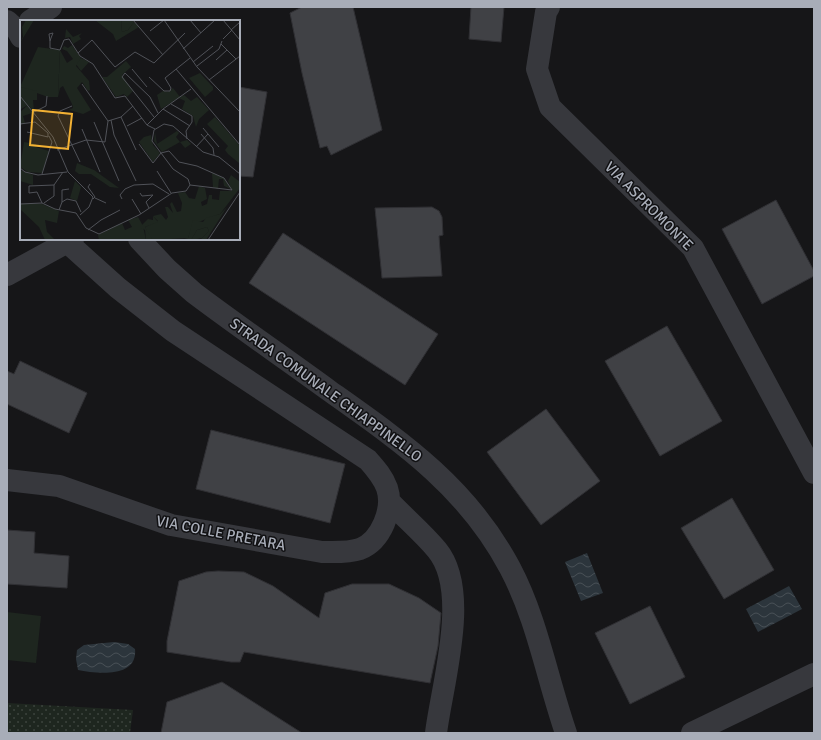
<svg xmlns="http://www.w3.org/2000/svg" width="821" height="740" font-family="Signika,sans-serif">
<style>
.grass{fill:url(#grass-dots)}
.pitch{fill:#1e261f}
.water{fill:url(#water-waves)}
.building{fill:#404145;stroke:#303034}
.lines{fill:none;stroke-linecap:round;stroke-linejoin:round}
.street{stroke:#37383d;stroke-width:22}
.labels{text-anchor:middle;stroke-width:3;stroke-linejoin:round;paint-order:stroke}
.street-label{font-size:15px;fill:#a8adb8;stroke:#111113}
.inset-road{fill:none;stroke:#505258;stroke-width:1}
.view{fill:#f2b134;fill-opacity:0.15;stroke:#f2b134;stroke-width:2}
.inset-edge{fill:none;stroke:#a8adb8;stroke-width:2}
</style>
<defs>
<pattern id="grass-dots" width="8" height="8" patternUnits="userSpaceOnUse"><rect width="8" height="8" fill="#1e261f"/><path d="M2 2h.1M6 6h.1" fill="none" stroke="#3c433d" stroke-width="1.8" stroke-linecap="round"/></pattern>
<pattern id="water-waves" width="16" height="10" patternUnits="userSpaceOnUse"><rect width="16" height="10" fill="#2c353c"/><path d="M0 5q4-4 8 0t8 0" fill="none" stroke="#485056"/></pattern>
</defs>
<rect width="100%" height="100%" fill="#161618"/>
<path class="grass" d="M7 703 133 710 130 733H7Z"/>
<path class="pitch" d="M7 612 41 616 36 663 7 660Z"/>
<path class="water" d="M587 553 603 593 581 601 565 562Z
M789 586 802 609 758 632 746 609Z
M114 642 128 644 135 649C138 678 98 674 78 670L76 659 77 650 84 645Z"/>
<path class="building" d="M302 7H353L382 130 331 155 327 146 320 148 302 73 290 13Z
M471 7H504L501 42 469 39Z
M239 87 267 92 253 177 239 176Z
M776 200 814 271V276L762 304 722 229Z
M432 207 439 211 442 217 443 235 439 236 442 276 382 278 375 208Z
M283 233 438 334 405 385 249 283Z
M667 326 722 421 660 456 605 361Z
M20 361 87 393 69 433 7 404V371L14 374Z
M546 409 600 481 541 525 487 452Z
M211 430 345 464 330 523 196 489Z
M732 498 774 570 724 599 681 528Z
M7 530 35 532 34 553 69 556 67 588 7 584Z
M218 571 244 572 273 586 319 618 325 593 352 584H389L419 598 441 613 438 646 430 683 244 652 240 662H231L167 652V641L179 581 206 572Z
M650 606 685 677 630 704 595 633Z
M222 682 302 733H161L167 702Z"/>
<g class="lines">
<path class="street" d="M549 7 546 12 537 69 550 107 693 248 814 473
M7 21 17 30 21 37
M30 21 51 7
M139 239 167 269 194 293C239 327 286 359 331 392 403 443 467 487 510 568 537 619 547 678 566 733
M7 275 73 239
M7 480 59 486 171 525 322 552C335 552 348 553 360 549 381 541 394 509 387 488 383 477 376 469 368 460L173 331 118 288 68 243
M390 502C405 518 423 533 437 550 471 591 442 684 436 733
M692 733 814 674"/>
</g>
<g class="labels">
<g class="street-label">
<text transform="translate(649 206) rotate(45)" y="5">VIA ASPROMONTE</text>
<text transform="translate(326 390) rotate(36)" y="5">STRADA COMUNALE CHIAPPINELLO</text>
<text transform="translate(221 533) rotate(11)" y="5">VIA COLLE PRETARA</text>
</g>
</g>
<g transform="translate(20 20)">
<rect width="220" height="220" fill="#161618"/>
<path d="M101 0H112L114 2 108 10 102 12ZM46 9 53 17 62 13 59 16 61 19 53 24 50 17 45 18ZM18 27 40 30 38 77H28L0 67ZM61 38 69 42 61 51 56 44ZM106 41 111 47 102 55 113 71 107 77 104 74 96 77 82 57H87ZM153 68 160 77 141 89 137 75 143 71 148 72ZM164 75 171 81 177 77 189 90 179 99 176 107 173 96 162 89 165 81 159 78ZM8 85 15 92 3 96 5 103 0 105V92ZM195 97 220 126 219 143 208 134 205 130 208 126 187 104ZM157 111 159 113 156 117 160 122 167 120 171 124 165 128 160 122 142 132 134 121 135 112 137 124ZM131 115 133 125 140 133 133 142 119 122 124 117ZM4 122 16 124V127L29 131 22 153 8 152 0 147ZM0 150 13 155V165L0 161ZM192 153 204 158 211 169 204 166 203 159H199L198 169 193 167ZM211 155 220 162V168L200 194 173 204 168 218 133 220 129 216 125 207 138 201 133 196 141 194 146 200 148 197 145 187H148L153 193 150 184 152 182 157 192 161 191 162 183 158 173 165 172 169 178 175 179 179 166 185 168 187 179 181 182 182 186 187 184 189 175H192V179L199 180 200 171H212L208 161ZM55 161 61 167 57 181 50 178ZM22 184 39 191 37 203 25 200 27 212 35 220H25L19 207 0 189 1 184ZM118 197 123 206 126 220H79L78 215 102 203 105 210 112 207 108 200ZM187 207 189 211 182 218 171 220 177 210Z" fill="#1e261f"/>
<path d="M6 0H14L0 23 3 17 2 7ZM75 0H101L102 12 108 10 114 2 119 7 96 21 93 14ZM52 25 61 38 56 46 69 61 70 70 68 71 62 62 57 68 71 90 63 94 49 90 53 88 52 84 43 66 40 68 38 77 40 30 47 43 53 39 47 31 42 29 44 26 48 28ZM0 67 17 71V80H13L14 91 8 85 1 89ZM57 143 74 150 99 168 90 167 71 154H59L55 151ZM207 187 186 220H180L189 211 187 207 177 210 171 220H160L168 218 173 200 183 202 186 198 200 194ZM133 196 138 202 125 207 133 220H126L125 210 120 207 128 199 133 200Z" fill="#1e261f"/>
<path d="M180 53 193 67V70L185 77 169 58Z" fill="#1e261f"/>
<path class="inset-road" d="M113 0 143 35M144 0 177 47 220 92M170 0 181 13M203 0 220 20M211 10 220 2M130 11 144 0M33 13 31 18 30 21 29 14ZM203 19 212 10M30 21V28L40 30 44 20 49 19 60 36 73 44 95 78 105 76 127 105 135 109M201 24 216 39M163 29 195 0M58 33 72 20 95 47 115 32 134 43 165 13M196 40 207 30M173 42 193 26M177 46 199 29 202 21M112 49 127 67M156 49 220 125M129 57 144 71H150L151 68 145 58 170 38M189 60 220 36M62 64 88 101M0 76 33 117 48 152 73 177 69 187 60 195M151 84 172 96V102L166 111 167 119M52 86 40 91 38 96 60 142M143 89 170 106M14 92 26 86 27 76M101 97 116 130M134 97 102 57 105 53 130 77 138 93M91 100 94 115 116 161M74 102 99 161M0 104 15 102M127 105 143 89 171 69M107 106 122 98M183 108 199 127M62 109 80 152M7 112 28 117V113L15 102M181 114 193 128 194 135M119 124 133 143 141 133 149 131 159 142 177 146 204 158 212 170 170 165M176 127 188 114M37 130 66 120 85 122 88 101 101 97 113 86M0 148 5 152 18 155 47 152M137 151 151 173M22 154 32 122 29 116M70 164 68 167 75 177 73 179M120 173 122 176 133 175 126 182 129 188M75 178 86 183M102 179 100 175 105 169 114 165 133 164 149 174M112 179 121 194M42 182 47 179 56 181 61 192M22 183 17 172 9 173V166L34 165M24 183 34 176V165L43 152M0 184 22 183 35 189 56 193 66 208 79 214 119 195 152 173 166 171 170 165 168 159 153 149 132 121 134 110 144 104 153 106 183 132 199 137 220 154M39 190 42 182V170L49 169M68 210 81 200 100 190M188 220 220 172"/>
<path class="view" d="M13 90 52 94 48 129 10 125Z"/>
<rect width="220" height="220" class="inset-edge"/>
</g>
<rect width="821" height="740" fill="none" stroke="#a8adb8" stroke-width="16"/>
</svg>
